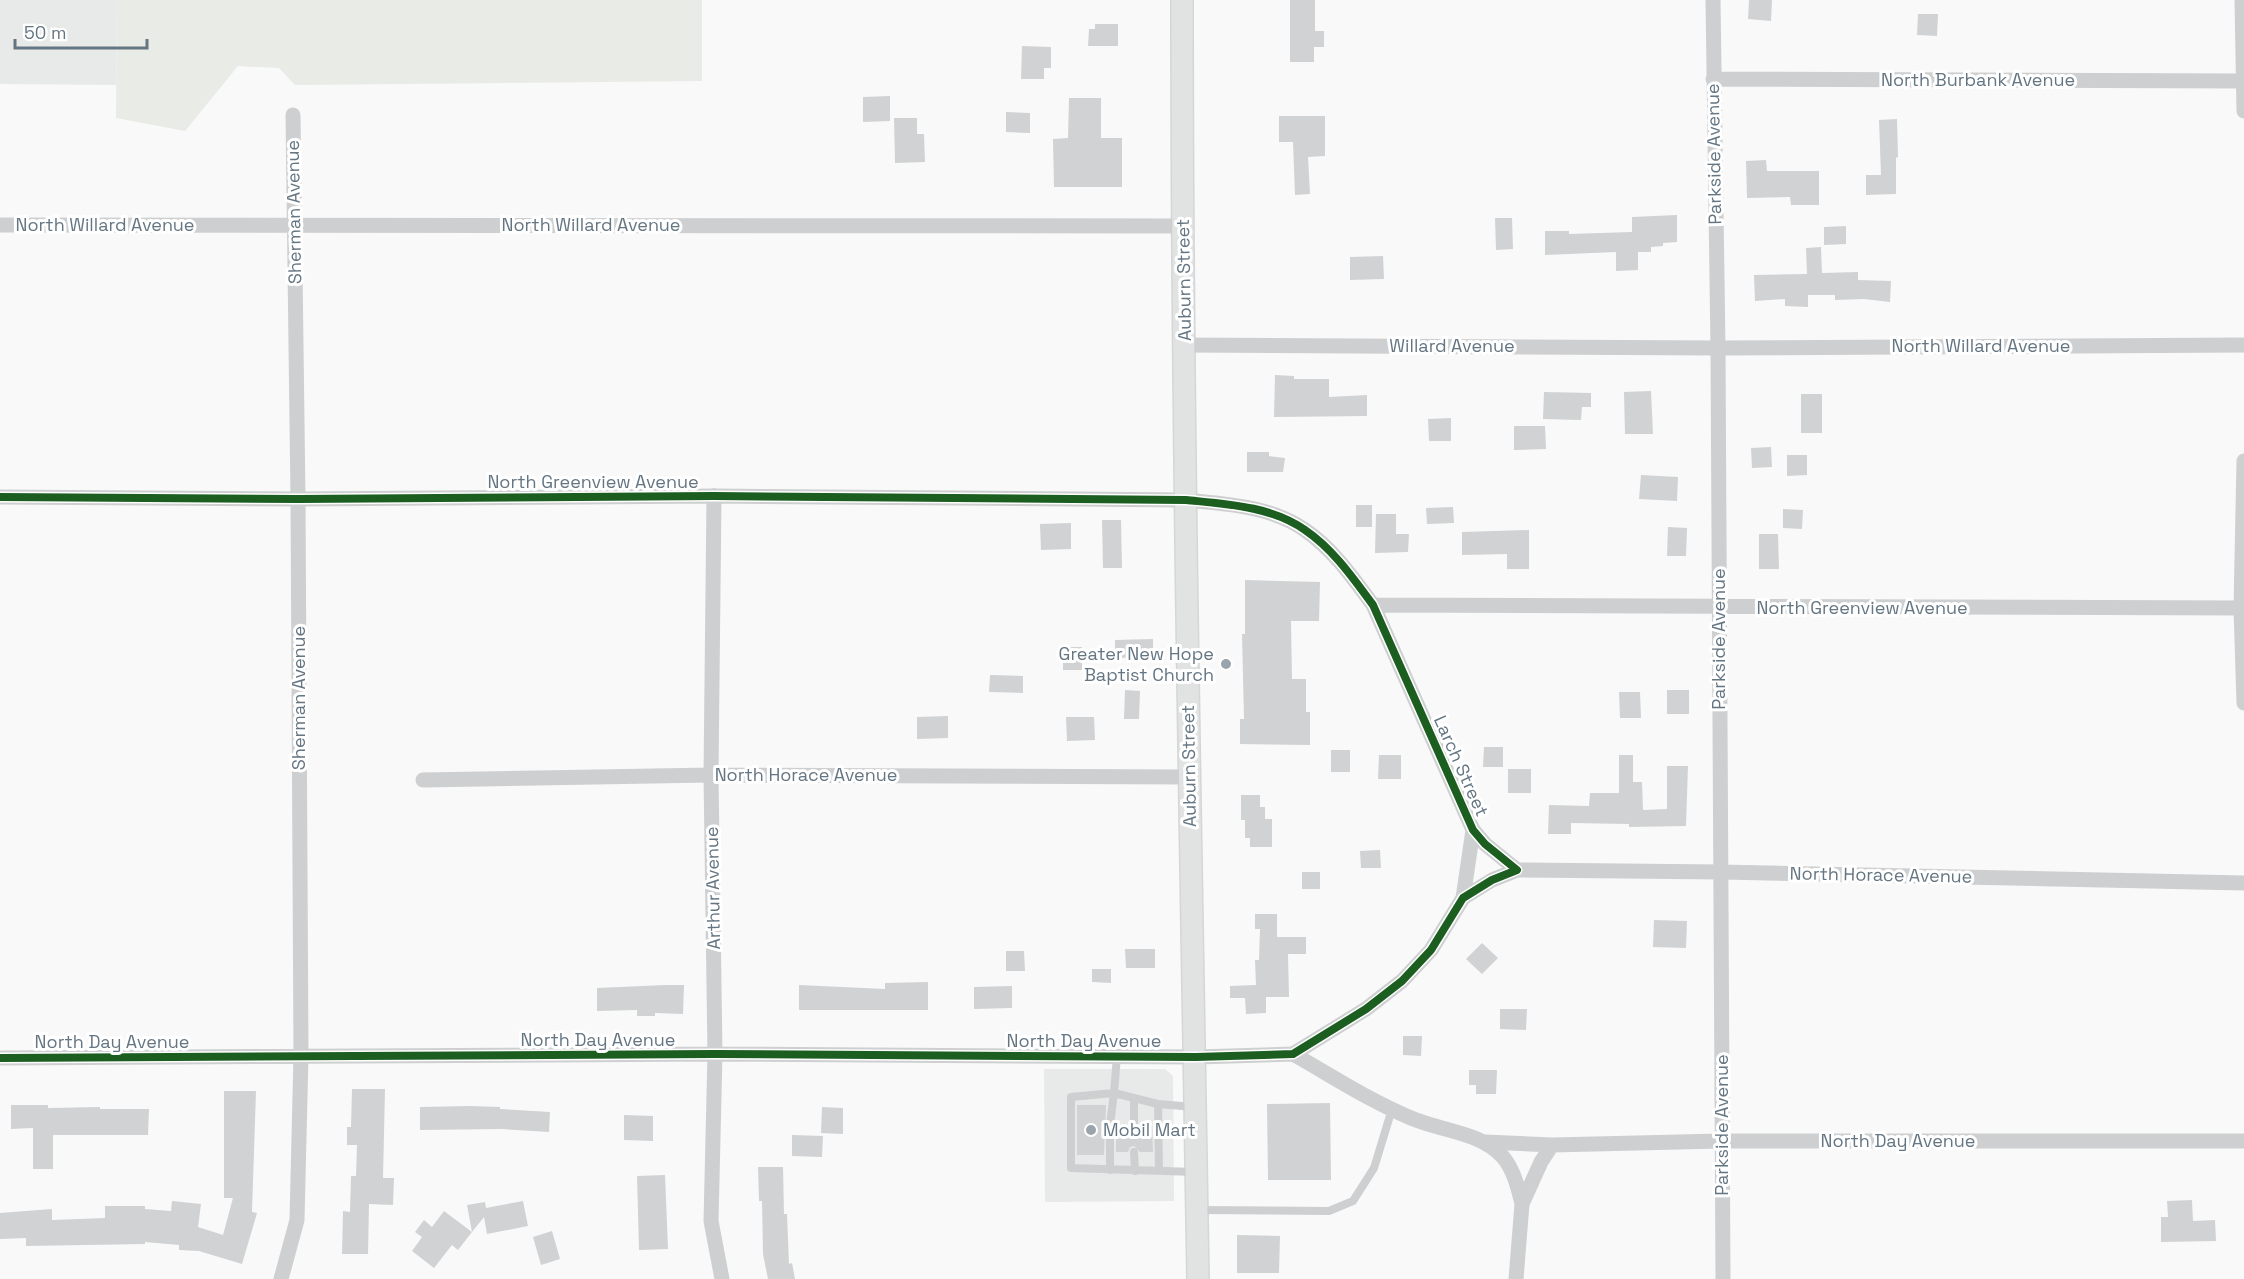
<svg xmlns="http://www.w3.org/2000/svg" width="2244" height="1279" font-family="'Space Grotesk',sans-serif">
<style>
.built{fill:#e8e9e9}
.green{fill:#e8ebe6}
.building{fill:#d0d2d3}
.lines{fill:none;stroke-linecap:round;stroke-linejoin:round}
.secondary-casing{stroke:#d5d6d7;stroke-width:24}
.lane{stroke:#cecfd0;stroke-width:8}
.street{stroke:#cecfd0;stroke-width:15}
.secondary{stroke:#e1e2e2;stroke-width:21}
.cycleway-casing{stroke:#fff;stroke-width:11}
.cycleway{stroke:#1b5e20;stroke-width:8}
.poi-dot{fill:#99a4ac;stroke:#fff;stroke-width:2}
.labels{text-anchor:middle;stroke-width:6;stroke-linejoin:round;paint-order:stroke}
.street-label{font-size:18px;fill:#657683;stroke:#fff}
.poi-label{font-size:18px;fill:#657683;stroke:#fff;text-anchor:end}
</style>
<rect width="100%" height="100%" fill="#f9f9f9"/>
<path class="built" d="M0 0H117L116 85 0 84Z
M1044 1069H1165L1173 1076 1174 1201 1045 1202Z"/>
<path class="green" d="M117 0H702V81L295 85 279 68 238 66 185 131 116 118Z"/>
<path class="building" d="M1290 0H1315V31H1324V47H1314V62H1290Z
M1749 0H1772L1771 21 1748 19Z
M1918 14H1938L1937 36 1917 35Z
M1095 24H1118V46H1088L1089 29H1095Z
M1022 46 1051 47V68H1044V79H1021Z
M890 96V121L863 122V97Z
M1069 98H1101V138H1122V187H1054L1053 139 1068 138Z
M1006 112 1030 113V133L1006 132Z
M1279 116H1325V156L1308 157 1310 194 1295 195 1293 142H1279Z
M894 118H917V134H924L925 162 895 163Z
M1897 119 1898 157 1896 158V194L1866 195V175H1881L1879 120Z
M1766 160 1767 171H1819V205H1791L1790 197 1747 198 1746 161Z
M1677 215V242L1663 243V246L1651 247V252H1638V270L1616 271V252L1545 255V231H1569V234L1632 232V217Z
M1495 218H1512L1513 249 1496 250Z
M1846 226V244L1824 245V227Z
M1821 247 1822 273 1858 272V280L1891 281 1890 302 1864 299 1835 300V295H1808V307L1785 306V299L1755 301 1754 275 1807 274 1806 248Z
M1383 256 1384 279 1350 280V257Z
M1275 375 1294 376V379H1329V397L1367 395V416L1274 417Z
M1651 391 1653 434H1625L1624 392Z
M1544 392 1591 393V407H1582L1581 420 1543 419Z
M1801 394H1822V433H1801Z
M1451 418V441H1429L1428 419Z
M1514 426H1545L1546 449 1514 450Z
M1771 447 1772 467 1752 468 1751 448Z
M1247 452H1269V456L1285 458 1283 472H1247Z
M1787 455H1807V475L1787 476Z
M1641 475 1678 477 1677 501 1639 499Z
M1356 505H1372V527H1356Z
M1453 507 1454 523 1427 524 1426 508Z
M1783 509 1803 510 1802 529 1783 528Z
M1376 514H1396V534H1409L1408 552 1375 553Z
M1102 520H1121L1122 568H1103Z
M1071 523V549L1041 550 1040 524Z
M1668 527 1687 528 1686 556H1667Z
M1529 530V569H1507V554L1462 555V532Z
M1759 534H1778L1779 569H1759Z
M1245 580 1320 582 1319 621H1291L1292 679H1306V712H1310V745L1240 744V719H1244L1242 634H1245Z
M1153 639V657L1115 658V640Z
M1063 647H1082V670H1063Z
M990 675 1023 676V693L989 692Z
M1125 690 1140 691 1139 719H1124Z
M1667 690H1689V714H1667Z
M1619 692H1640L1641 718H1620Z
M948 716V738L917 739V717Z
M1066 717H1094L1095 740 1067 741Z
M1484 747H1503V767H1483Z
M1331 750H1350V772H1331Z
M1379 755H1401V779H1378Z
M1619 755H1633V782H1642L1643 810 1667 809V766H1688L1686 826 1629 827V824L1571 823V834H1548L1549 805 1589 806 1590 793H1619Z
M1508 769H1531V793H1508Z
M1241 795H1260V807H1265V819H1272V847H1250V838H1245V820H1241Z
M1380 850 1381 868H1361L1360 851Z
M1302 872H1320V889H1302Z
M1255 914H1277V937H1306V954H1288L1289 997H1266V1013L1246 1014 1245 998H1230V986L1256 985 1255 960H1259L1260 929H1255Z
M1654 920 1687 921 1686 948 1653 947Z
M1482 943 1498 958 1482 974 1466 959Z
M1125 949H1155V968H1126Z
M1006 951H1024L1025 971H1006Z
M1092 969H1111V983L1092 982Z
M928 982V1010H799V985L885 989V983Z
M665 985H684L683 1014 655 1013V1016H637V1010L597 1011V988Z
M1012 986V1008L974 1009V987Z
M1500 1009H1527L1526 1030 1500 1029Z
M1403 1036H1422L1421 1056 1403 1055Z
M1469 1070H1497L1496 1094H1476V1085H1469Z
M352 1089H385L383 1178H394L393 1205 369 1204 368 1254H342L343 1211 350 1212 351 1176H356L357 1145H347V1127H351Z
M224 1091H256L252 1212 257 1213 242 1264 199 1251 179 1250V1245L145 1242V1244L26 1246V1238L0 1239V1213L52 1209V1220L105 1218V1206H145V1209L171 1211 172 1201 201 1204 198 1227 223 1235 233 1198H224Z
M1330 1103 1331 1180H1268L1267 1104Z
M11 1105H48V1108L100 1107V1109H149L148 1135H53V1169H33V1128L11 1129Z
M1077 1105H1106L1104 1155H1077Z
M470 1106 500 1107V1109L550 1112 549 1132 500 1129 420 1130V1107Z
M822 1107 843 1108V1134L821 1133Z
M624 1115 653 1116V1141L624 1140Z
M1116 1126H1128L1133 1132 1137 1131 1140 1126H1152L1153 1152H1140L1134 1146 1130 1147 1128 1152H1116Z
M792 1135 823 1136 822 1157 792 1156Z
M758 1167H783L784 1214H787L789 1264 792 1263 795 1279H768L763 1254 762 1201H759Z
M665 1175 668 1249 639 1250 637 1176Z
M2192 1200 2193 1221 2215 1220 2216 1241 2161 1242V1217H2168L2167 1201Z
M523 1201 528 1226 487 1234 484 1217 472 1232 467 1205 485 1202 486 1208Z
M444 1211 472 1232 458 1250 452 1245 434 1268 412 1251 422 1237 415 1232 424 1220 432 1227Z
M552 1231 560 1259 541 1265 533 1237Z
M1237 1235 1280 1236 1279 1273H1237Z"/>
<g class="lines">
<g class="secondary-casing">
<path id="secondary" d="M1182 0C1182 426 1191 853 1198 1279"/>
</g>
<path class="lane" d="M1117 1056 1114 1093 1071 1097V1168L1195 1172
M1134 1098V1126
M1158 1104 1159 1171
M1134 1152 1135 1171
M1110 1170V1125L1114 1093 1158 1104 1194 1107
M1199 1210 1329 1211 1353 1201 1374 1168 1392 1109"/>
<path class="street" d="M1713 0 1718 348 1723 1279
M2242 0 2244 111
M1713 79 2244 81
M0 225 1182 226
M1185 345 1718 348 2244 345
M2244 461 2241 608 2244 703
M714 496 711 775 715 1054 711 1221 722 1279
M0 497 298 499 714 496 1186 500C1226 504 1271 506 1305 530 1333 549 1353 578 1373 605L1473 830 1485 844 1517 870 1492 880 1463 898 1431 950 1402 981 1366 1009 1293 1054 1196 1057 715 1054 0 1058
M1373 605 2244 608
M423 780 711 775 1189 777
M1517 870 1721 872 2244 883
M1463 898 1473 830
M1293 1054C1332 1076 1370 1101 1411 1118 1441 1131 1481 1132 1503 1157 1514 1170 1518 1188 1522 1204L1541 1162 1552 1145 1721 1141H2244
M1485 1142 1552 1145
M281 1279 297 1220 301 1055 298 499 293 115
M1516 1279 1522 1204"/>
<use href="#secondary" class="secondary"/>
<g class="cycleway-casing">
<path id="cycleway" d="M0 497 298 499 714 496 1186 500C1226 504 1271 506 1305 530 1333 549 1353 578 1373 605L1473 830 1485 844 1517 870 1492 880 1463 898 1431 950 1402 981 1366 1009 1293 1054 1196 1057 715 1054 0 1058"/>
</g>
<use href="#cycleway" class="cycleway"/>
</g>
<g class="poi-dot">
<circle cx="1226" cy="664" r="6"/>
<circle cx="1091" cy="1130" r="6"/>
</g>
<g class="labels">
<g class="street-label">
<text x="1978" y="86">North Burbank Avenue</text>
<text transform="translate(1714 154) rotate(-91)" y="6">Parkside Avenue</text>
<text transform="translate(294 212) rotate(-91)" y="6">Sherman Avenue</text>
<text x="105" y="231">North Willard Avenue</text>
<text x="591" y="231">North Willard Avenue</text>
<text transform="translate(1184 280) rotate(-91)" y="6">Auburn Street</text>
<text x="1452" y="352">Willard Avenue</text>
<text x="1981" y="352">North Willard Avenue</text>
<text x="593" y="488">North Greenview Avenue</text>
<text x="1862" y="614">North Greenview Avenue</text>
<text transform="translate(1719 639) rotate(-90)" y="6">Parkside Avenue</text>
<text transform="translate(299 698) rotate(-90)" y="6">Sherman Avenue</text>
<text transform="translate(1189 766) rotate(-91)" y="6">Auburn Street</text>
<text transform="translate(1461 766) rotate(66)" y="6">Larch Street</text>
<text x="806" y="781">North Horace Avenue</text>
<text transform="translate(1881 875) rotate(1)" y="6">North Horace Avenue</text>
<text transform="translate(713 888) rotate(-91)" y="6">Arthur Avenue</text>
<text x="598" y="1046">North Day Avenue</text>
<text x="1084" y="1047">North Day Avenue</text>
<text x="112" y="1048">North Day Avenue</text>
<text transform="translate(1722 1125) rotate(-90)" y="6">Parkside Avenue</text>
<text x="1898" y="1147">North Day Avenue</text>
</g>
<g class="poi-label">
<text x="1214" y="660">Greater New Hope<tspan x="1214" dy="21">Baptist Church</tspan></text>
<text x="1103" y="1136" text-anchor="start">Mobil Mart</text>
</g>
</g>
<path d="M15 39v9h132v-9" fill="none" stroke="#657683" stroke-width="3"/>
<text x="24" y="39" font-size="18" fill="#657683" stroke="#ffffff" stroke-width="4.5" paint-order="stroke">50 m</text>
</svg>
